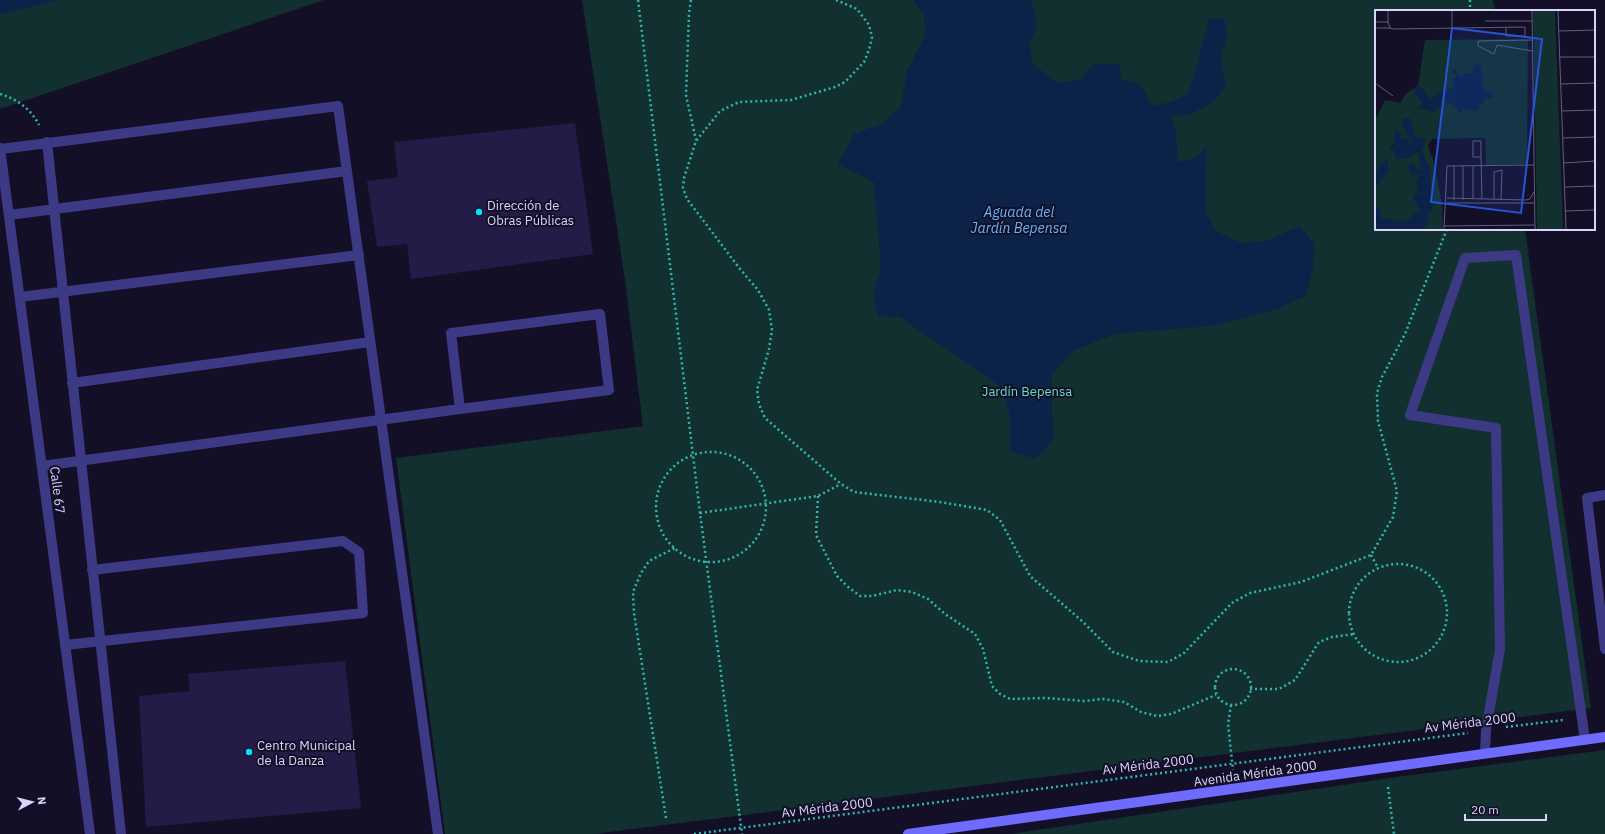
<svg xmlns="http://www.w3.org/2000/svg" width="1605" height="834" font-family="'IBM Plex Sans',sans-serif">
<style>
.green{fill:#12302f}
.water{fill:#0c2248}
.building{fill:#241b47}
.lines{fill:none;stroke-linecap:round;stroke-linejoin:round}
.path{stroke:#2fb8b0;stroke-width:2.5;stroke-dasharray:2 3;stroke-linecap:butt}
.lane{stroke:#3d3a85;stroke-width:10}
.street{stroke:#3d3a85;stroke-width:10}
.secondary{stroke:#6f6bff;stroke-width:10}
.poi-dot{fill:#00e5ff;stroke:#130f26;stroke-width:1.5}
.labels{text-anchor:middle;stroke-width:4;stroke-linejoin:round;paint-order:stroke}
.poi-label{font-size:13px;fill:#d9d4ff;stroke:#130f26;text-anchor:start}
.park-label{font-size:13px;fill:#5fe0c0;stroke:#130f26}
.street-label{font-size:13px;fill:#d9d4ff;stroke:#130f26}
.water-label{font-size:14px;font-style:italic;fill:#62b6ff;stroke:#130f26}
.inset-road{fill:none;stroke:#625e7d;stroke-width:1}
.view{fill:#2655da;fill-opacity:0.15;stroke:#2655da;stroke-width:2}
.inset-edge{fill:none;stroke:#d9d4ff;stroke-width:2}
</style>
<rect width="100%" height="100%" fill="#130f26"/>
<path class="green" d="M0 0H324L0 109Z
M582 0H1493L1495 11H1376V229H1525L1591 708 593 834H445L396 458 643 426 625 280Z
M1605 750V834H1010L1397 777Z"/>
<path class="water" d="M0 0H60L0 14Z
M912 0H1031L1037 22 1030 46 1033 64 1057 83 1080 80 1093 64H1119L1121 79 1140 84 1152 106 1171 102 1188 94 1197 66 1209 19 1224 18 1227 35 1221 57 1225 87 1211 104 1187 115 1172 116 1176 135 1178 162 1191 160 1207 147 1206 167V212L1216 231 1241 243 1266 241 1300 226 1315 244 1312 272 1305 296 1280 308 1241 319 1211 326 1115 334 1074 350 1052 375V412L1054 438 1036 459 1010 451V416L1001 387 900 317 878 316 873 292 881 269 874 182 838 164 854 134 882 124 901 107 907 71 925 35 924 14Z"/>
<path class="building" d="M575 123 593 254 411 279 407 244 377 247 367 181 398 177 394 142Z
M345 661 361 808 146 827 139 696 190 691 188 674Z"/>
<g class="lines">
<path class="path" d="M638 0 700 513 742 834
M691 0 689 13 686 95 696 140
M836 0 857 9 869 25 872 37 869 50 864 62 845 82 835 87 791 100 739 102 720 111 696 141 684 178 683 188 687 199 740 269 758 290 769 310 772 330 769 349 757 390 759 404 765 418 841 484 854 492 940 502 987 510 1000 520 1030 576 1082 621 1113 652 1139 661 1168 662 1184 653 1232 603 1250 593 1301 582 1371 555 1393 517 1397 491 1378 421 1377 393 1382 377 1405 334 1447 229
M1470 0V11
M0 94C17 99 31 109 39 125
M656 507a55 55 0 1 1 110 0a55 55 0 1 1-110 0Z
M818 496 816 535 837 576 847 586 860 596H872L897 590 912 592 928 599 945 614 975 634 983 649 992 686 1000 694 1010 699 1046 698 1084 701 1103 699 1124 702 1141 712 1157 716 1171 714 1216 695
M700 513 818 496 841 484
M1371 555 1378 568
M1349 613a49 49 0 1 1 98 0a49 49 0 1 1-98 0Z
M1215 687a18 18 0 1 1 36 0a18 18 0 1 1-36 0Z
M1250 689H1279L1295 680 1319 642 1332 637 1354 634
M1231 705 1228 724 1233 770
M1506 727 1563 720
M1388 787 1394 834
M666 818 634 613 633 592 641 573 649 561 675 548
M694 834 1468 733"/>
<path class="lane" d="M47 142 121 834
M1 149 338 106 438 834
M9 215 347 171
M20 297 359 255
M600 314 609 390 460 409 451 333Z
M72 383 370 342
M42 466 460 409
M65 645 363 613 359 552 343 541 92 570
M1485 753 1486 730 1500 649 1496 428 1410 415 1465 258 1516 255 1585 740"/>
<path class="street" d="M0 148 90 834
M1605 495 1587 498 1605 649"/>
<path class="secondary" d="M908 834 1605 737"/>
</g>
<g class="poi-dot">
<circle cx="479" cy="212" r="4"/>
<circle cx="249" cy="752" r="4"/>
</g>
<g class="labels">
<g class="poi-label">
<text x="487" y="210">Dirección de<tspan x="487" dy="15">Obras Públicas</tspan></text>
<text x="257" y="750">Centro Municipal<tspan x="257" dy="15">de la Danza</tspan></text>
</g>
<g class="park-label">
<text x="1027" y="396">Jardín Bepensa</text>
</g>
<g class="street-label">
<text transform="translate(58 490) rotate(83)" y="5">Calle 67</text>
<text transform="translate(1470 722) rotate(-7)" y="5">Av Mérida 2000</text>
<text transform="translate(1148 764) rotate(-7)" y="5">Av Mérida 2000</text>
<text transform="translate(1255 773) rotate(-8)" y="5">Avenida Mérida 2000</text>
<text transform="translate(827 807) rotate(-7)" y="5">Av Mérida 2000</text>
</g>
<g class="water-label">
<text x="1019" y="217">Aguada del<tspan x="1019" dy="16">Jardín Bepensa</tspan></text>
</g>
</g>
<g transform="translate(1375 10)">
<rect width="220" height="220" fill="#130f26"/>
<path d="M158 1H180L188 219H162ZM153 29 152 154 111 155 110 128 57 129 53 136 58 149 67 193 68 219H0V106L2 107 10 90 25 93 31 84 43 75 50 30Z" fill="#12302f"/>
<path d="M100 52 106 57 108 80 117 83 118 88H111L102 101 87 99 85 103 79 95 72 92 57 102 44 98 48 93 39 84 40 77H46L54 88H58L69 80 79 78 77 71 82 66 74 59 81 60 84 66H89L88 63H97ZM28 108H35L41 127 51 129 47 141 55 160 58 201 53 203 52 214 48 219H1V197H4L6 208 22 211 33 209 45 200 38 188V184H49L43 183 41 172 44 164 37 165 32 157 37 153 42 159H48L45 154 44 144 41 142 34 148 23 149 20 147 19 140 14 138 19 132 21 120 30 126 26 125 24 128 34 130 35 134 37 133 26 113ZM13 150V162L0 177V164L6 154Z" fill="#0c2248"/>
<path class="inset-road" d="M13 1V12L15 18 18 19 150 17V26H131V18M77 1V17M157 1 160 219M183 1 191 219M110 11H157M0 12H13M0 18H15M184 21 220 20M157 30 103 31V36L119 44 122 35 157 41M185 47H220M0 73 18 86M186 74 220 73M187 101 220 100M188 128 220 127M98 131H106V147H98ZM106 147 107 189M189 153 220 151M79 156V190M88 156V190M98 156V189M189 177 220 176M72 188 151 190 155 189 159 182M119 189V162L127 160 126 190M72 193H159M190 201 220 200M69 216 160 215M69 219 72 156 159 155"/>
<path class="view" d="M77 18 167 29 146 203 56 192Z"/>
<rect width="220" height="220" class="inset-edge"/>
</g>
<g transform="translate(32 802) rotate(83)" stroke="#130f26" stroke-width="3" paint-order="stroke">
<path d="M0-3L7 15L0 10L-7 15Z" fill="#d9d4ff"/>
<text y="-6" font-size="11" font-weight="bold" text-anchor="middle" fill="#d9d4ff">N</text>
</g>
<path d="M1465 814v6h81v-6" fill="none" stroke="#d9d4ff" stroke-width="2"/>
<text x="1471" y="814" font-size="12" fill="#d9d4ff" stroke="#130f26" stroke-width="3" paint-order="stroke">20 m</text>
</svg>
